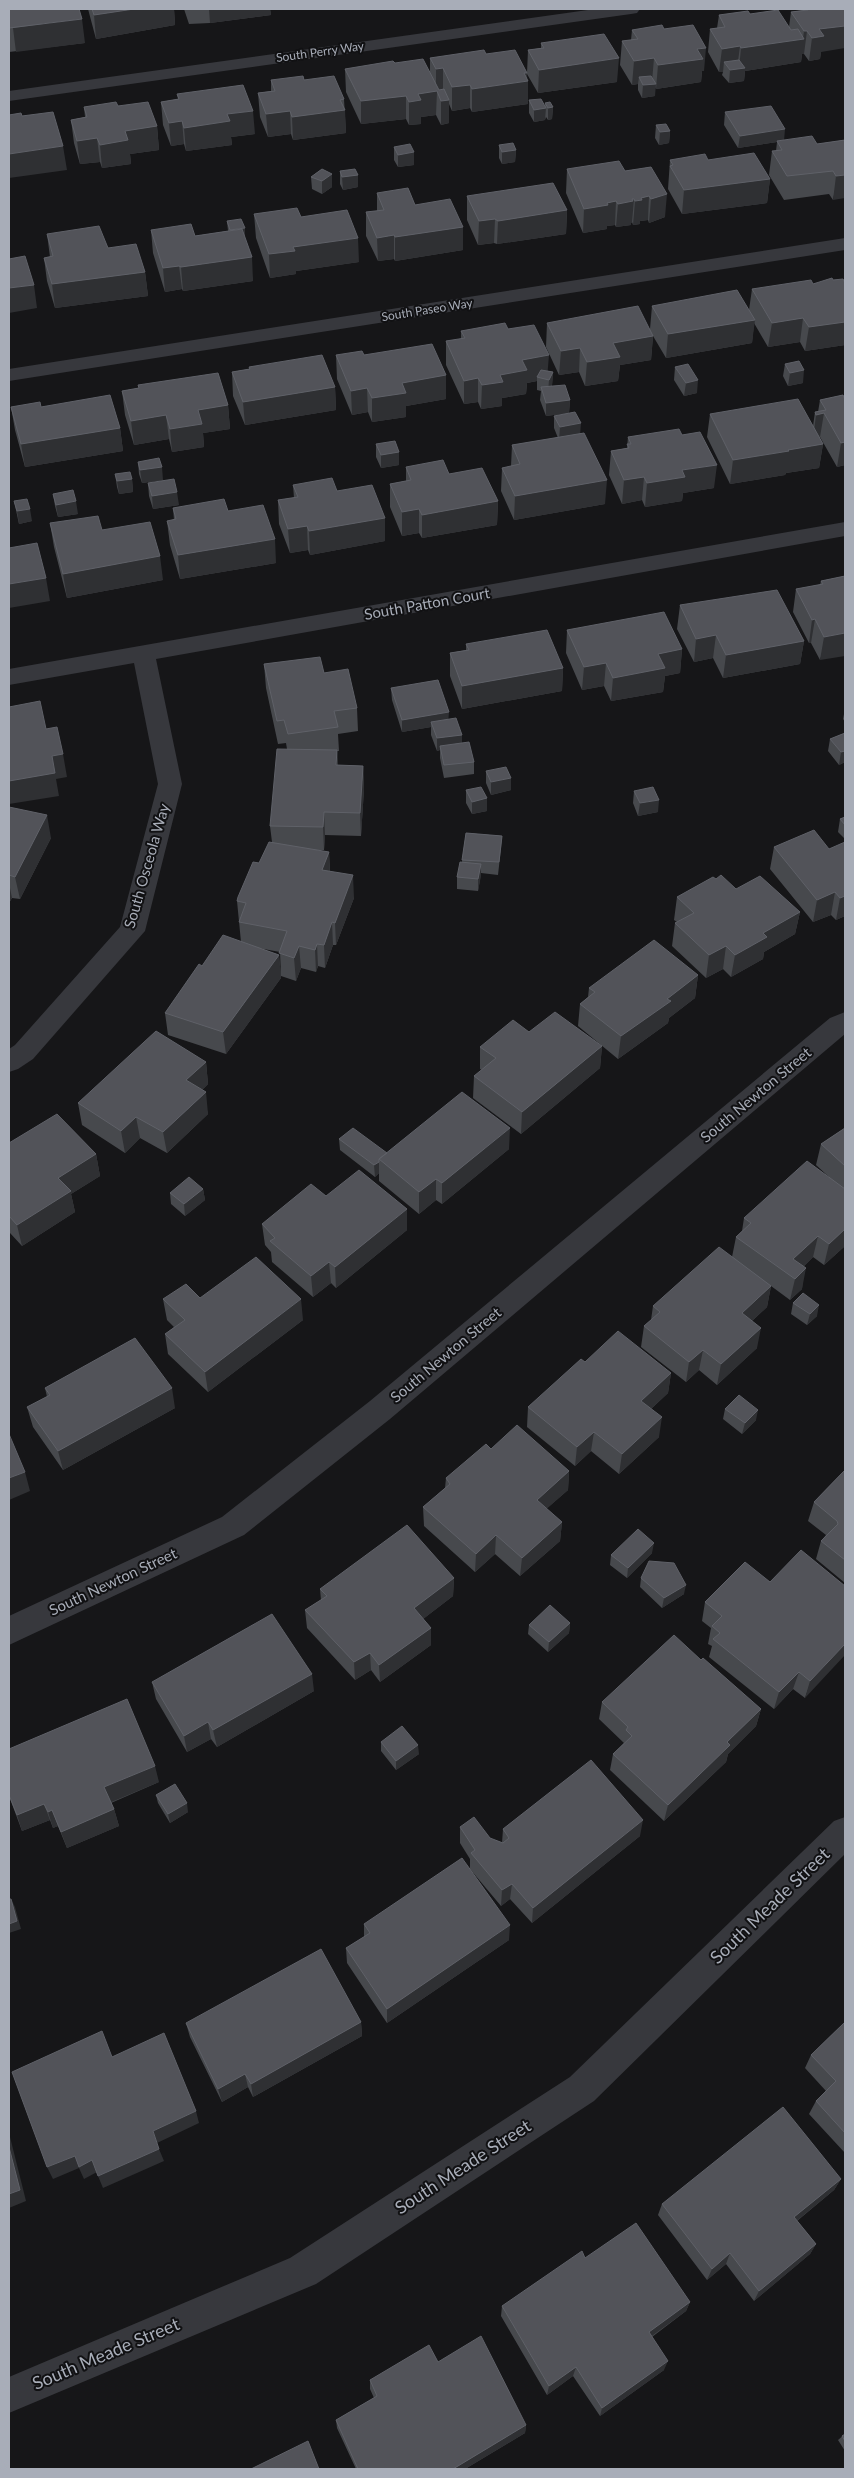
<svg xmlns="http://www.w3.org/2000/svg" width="854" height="2478" font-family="Lato,sans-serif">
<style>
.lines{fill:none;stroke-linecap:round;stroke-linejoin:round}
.minor{fill:#37383d;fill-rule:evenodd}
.wall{fill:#47494d}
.shaded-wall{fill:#2f3033}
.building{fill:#525359;stroke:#5f6168}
.labels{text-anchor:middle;stroke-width:4;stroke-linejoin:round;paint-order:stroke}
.far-street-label{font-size:12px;fill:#a8adb8;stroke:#111113}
.street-label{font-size:15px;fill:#a8adb8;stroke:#111113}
.near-street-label{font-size:18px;fill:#a8adb8;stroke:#111113}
</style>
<rect width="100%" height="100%" fill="#161618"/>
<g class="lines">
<path class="minor" d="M595 9H640L637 13 631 14 9 101V91Z
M845 238V250L9 381V369Z
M845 522V536L156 659 182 784 145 931 33 1059 18 1069 9 1072V1049L15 1045 120 927 158 784 134 663 9 685V669Z
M845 1012V1034L390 1419 244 1535 9 1645V1616L222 1517 370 1401 830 1018Z
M845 1817V1854L594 2101 316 2284 9 2413V2377L290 2258 570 2077 834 1821Z"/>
</g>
<path class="wall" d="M9 9 85 43 9 52Z
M88 9H174L175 25 96 39Z
M184 9H270L271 15 210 23 189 24Z
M284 9H309L299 10H285Z
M804 9H845L821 52 820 59 809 61 804 54H802L801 62 745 71 744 81 729 83 722 75 723 72H719L708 52 710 29 717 28 719 15 750 14 789 27 791 12 804 10Z
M664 29 704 71H702L701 82 656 89 655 87V96L642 98 638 90V84L632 85 620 65 622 41 631 40 632 30Z
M541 43 617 82 538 93 527 74 528 104 472 112 470 108 452 111 449 104V123L441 125 436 115 421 117V124L409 125 406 119 361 124 346 92 345 69 395 63 430 74V58L486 54 527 73 528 50 541 48Z
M271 80H304L344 99 346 133 293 140 291 134 268 137 260 117 258 93 271 91Z
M177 94 255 134 231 137 232 145 186 151 184 144 171 146 163 125 161 102 178 99Z
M529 100 545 106V103L553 107 552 119 548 120 546 117 545 120 534 122 529 113Z
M118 106 157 126 159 150 130 154 131 164 102 168 100 162 80 164 74 143 71 120 85 117 84 107Z
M725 112 784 140 817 144 845 140 833 200 829 194 784 200 769 175 772 151H776L777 142 738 148 724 125Z
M656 125 670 131 669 143 659 145 655 138Z
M499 145 516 150 515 162 502 164 499 158Z
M394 147 414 165 398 167 394 160Z
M670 160H708L770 179 767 203 682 214 668 189Z
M651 167 665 217 649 223 648 220 640 221V224L633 225 632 222 631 223V225L616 227 615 225 607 226V229L583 233 566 193 567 169 625 171Z
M322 169 332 187 322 194 312 189 311 177Z
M340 171 358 175V187L343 190 340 184Z
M377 193 415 205 463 227V250L395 261 394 259 378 261 366 236V212L377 211Z
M467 196 567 210 566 234 497 244 494 243 478 245 467 220Z
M254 214 301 217 359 262 296 271V274L270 278 256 238Z
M227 221 245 239 253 281 183 291 182 289 165 292 153 253 151 230 195 236 228 231Z
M47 234 108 248 145 272 148 296 55 308 47 281 44 258 50 257Z
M833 280 845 283V345L805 351 800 342 768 347 754 323 752 343 666 358 653 336 651 360 620 365 618 381 585 386 579 372 559 375 546 347 547 323 650 329 652 306 749 310 752 289 813 284Z
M508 329 548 371 553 372 552 386 570 400 569 413 546 416 540 400 541 391 537 390V381L527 383 526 394 502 398V406L481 409 478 402 464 404 446 365V341L461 339V331Z
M336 355H364L446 375V399L406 406V417L372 422 368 412 352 415 337 379Z
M785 364 803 383 788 386 783 376Z
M249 367 335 387 336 410 245 425 233 396 232 372 249 369Z
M675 367 697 393 684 396 674 380Z
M138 385 228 405 230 429 203 433 204 447 172 452 169 439 134 445 125 415 122 391 139 388Z
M843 395 845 465 837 467 820 437H819L823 444 819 468 786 473 785 475 730 484 707 437 710 414 813 426 815 412H818L820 400Z
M11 407H41L120 428 123 451 25 467 15 430Z
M554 416 580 434 605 504 514 520 501 491 502 468 511 466 512 445 558 438 554 428Z
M628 437 714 488 683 493 682 501 645 507 642 500 622 504 609 475 611 451 627 448Z
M376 444 399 452V465L381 468 376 457Z
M138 462 163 480 142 483 139 474Z
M406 467 449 474 498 501 497 525 422 538 419 533 402 536 390 507V484L406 481Z
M115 474 132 479 133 492 119 494 117 487Z
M148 483 179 505 153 509 149 496Z
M293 485 337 491 385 541 310 555 308 550 290 553 279 524 278 500 294 498Z
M53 494 78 514 58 517 55 506Z
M14 501 32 521 19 524Z
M173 508 228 511 276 563 180 579 170 545 167 521 174 520Z
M50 523 163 580 67 598 54 547Z
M845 576 820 660 811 643H809L793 612 796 589 820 585 821 581Z
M680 605 804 641 800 664 723 678 713 658 694 662 677 629Z
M567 630 682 649 680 673 665 676 663 692 611 701 604 686 582 690 566 653Z
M466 644 563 668 562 691 462 709 450 676V653L466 650Z
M264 664 324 673 357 708 358 731 338 734 339 751H337L338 765 363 766 364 789 361 836 325 835 324 850H313L329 852 330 871 354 898 336 945H333L325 968 318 966 316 972 301 968 296 981 281 976 280 952 258 948 279 955 281 978 226 1054 168 1035 165 1013 202 966 241 942 237 901 272 842 270 826 287 749 286 743 278 744 266 688Z
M391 688 448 719 462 735V743L474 762V774L444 778 440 758V750L437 751 431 735V727L402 732 392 700Z
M845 709V722L843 719Z
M845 733V762L839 765 828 751 830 739Z
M486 771 511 790 491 795 486 783Z
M466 790 487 798V811L472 814 466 803Z
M634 791 658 812 638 816 633 803Z
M9 807 51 838 20 899 12 898 9 903Z
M845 817V839L838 832 840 819Z
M466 833 502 836 501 848 498 875 481 873 478 891 457 889V877L462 862Z
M774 847 829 849 845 916 836 920 831 915 813 922 770 869Z
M716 879 736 889 800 912 795 934 764 952 763 959 731 977 723 969 706 978 672 946 675 923 677 922 674 920 677 897Z
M698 975 695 998 669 1018 668 1023 618 1059 578 1026 580 1004 588 997 589 988Z
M529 1032 602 1046 600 1068 521 1134 473 1098 474 1076 482 1070 480 1069V1047Z
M206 1062 208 1084 202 1090 208 1114 167 1153 140 1138 125 1153 82 1125 78 1103Z
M845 1128V1246L824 1265 813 1257 804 1266 802 1289 790 1300 771 1286 767 1307 752 1321 757 1348 717 1385 699 1370 686 1382 641 1347 644 1326 651 1320 653 1306 732 1257 736 1237 742 1231 744 1218 829 1177 816 1165 821 1144Z
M339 1139 387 1153 509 1149 442 1204 436 1200 419 1214 379 1181V1173L375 1177 340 1150Z
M9 1143 96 1154 100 1176 71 1194 75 1212 22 1246 10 1233H9Z
M203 1189 205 1200 185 1216 171 1204 170 1193Z
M326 1196 407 1230 336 1288 331 1283 313 1297 272 1262 271 1252 265 1245 262 1224Z
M200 1298 303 1320 208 1392 168 1354 165 1334 174 1327 167 1320 163 1299Z
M793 1303 817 1316 807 1325 791 1314Z
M585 1362 671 1373 668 1393 651 1409 659 1437 619 1474 591 1451 575 1466 527 1427 528 1407Z
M45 1388 175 1408 63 1470 33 1427 27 1407 47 1397Z
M725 1409 756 1420 742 1434 723 1419Z
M491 1449 569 1471 568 1490 546 1509 562 1522 560 1541 520 1576 495 1554 475 1572 424 1526 423 1507 445 1488 446 1478Z
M845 1470V1583L816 1559 821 1541 826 1535 808 1521 814 1502Z
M652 1553 627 1578 610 1565 611 1555Z
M454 1578 453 1596 423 1619 431 1628V1645L380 1682 371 1670 355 1680 307 1628 305 1610 321 1600 320 1589Z
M641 1578 684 1594 662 1608 640 1587Z
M770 1582 845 1586 805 1698 793 1689 774 1709 709 1657 712 1646 708 1644 711 1628 702 1621 705 1602Z
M570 1623 569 1633 548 1652 528 1634 529 1625Z
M701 1660 761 1709 756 1726 728 1754 726 1762 664 1821 610 1770 613 1754 624 1743 599 1719 602 1702Z
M152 1682 314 1691 217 1747 211 1739 187 1752 156 1699Z
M381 1742 419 1754 396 1770 381 1751Z
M159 1782 111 1803 114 1809 119 1826 67 1848 58 1826 53 1828 50 1820 22 1831 9 1796Z
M156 1795 188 1812 170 1823 158 1803Z
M460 1827 502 1843 503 1829 640 1836 532 1923 510 1899 501 1906 470 1869V1859L460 1843Z
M364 1924 509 1940 387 2023 347 1963 346 1948 364 1937Z
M361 2022 362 2036 253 2097 248 2087 222 2102 190 2037 186 2023Z
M845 2022V2153L809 2114 816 2101 826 2091 805 2068 811 2055Z
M841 2179 834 2190 797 2221 816 2244 810 2254 754 2301 726 2264 707 2280 658 2215 662 2204Z
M585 2258 690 2302 686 2311 652 2337 664 2370 600 2416 573 2376 547 2395 501 2316 502 2306Z
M438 2362 526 2425 525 2433 465 2469H356L337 2428 336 2420 374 2398 370 2389V2380Z
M845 2434V2451L838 2440Z"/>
<path class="shaded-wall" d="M134 9H174L175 25 96 39 94 15Z
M209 9H270L271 15 210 23Z
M82 19 85 43 16 52 13 28Z
M845 26V48L821 52 820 59 809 61 812 38 819 29Z
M804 31H807L804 54H802L801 62 745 71 744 81 729 83 730 70 724 62 723 72H719L722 49 740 46 737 69H739L741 48 803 39Z
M706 48 704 71H702L701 82 656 89 658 65 697 49Z
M619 58 617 82 538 93 539 70Z
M654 58 652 82 639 77 638 84 632 85 634 61Z
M443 68V92L437 91 436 115 421 117V124L409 125V102L418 94 436 91V69Z
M524 73H527V81H528V104L472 112V89Z
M656 84 655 96 642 98 643 85Z
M470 85V108L452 111V87Z
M406 96V119L361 124V101Z
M449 100V123L441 125V101Z
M553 107 552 119 548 120V108Z
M546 108 545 120 534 122V110Z
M345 110 346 133 293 140 292 117Z
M253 111 255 134 231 137 232 145 186 151 184 128 227 114Z
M290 111 291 134 268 137 266 114Z
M182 121 184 144 171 146 169 123Z
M157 126 159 150 130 154 131 164 102 168 100 145 125 131Z
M785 129 784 141H777V142L738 148 740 136Z
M670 131 669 143 659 145 660 132Z
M97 138 100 162 80 164 77 141Z
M63 146 67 170 9 178V154Z
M516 150 515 162 502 164V152Z
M414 152V165L398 167V155Z
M332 174V187L322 194V181Z
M358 175V187L343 190 342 177Z
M845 175V198L833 200 836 176Z
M770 179 767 203 682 214 684 190Z
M667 194 665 217 649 223 651 199Z
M649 196 648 220 640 221V224L633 225 635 201 641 198Z
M634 199 632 222 631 223V225L616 227 618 204Z
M616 201 615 225 607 226V229L583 233 584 209 607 203Z
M567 210 566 234 497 244 498 221Z
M495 219 494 243 478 245 479 221Z
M463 227V250L395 261V237Z
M245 228V241L230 230Z
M394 235V259L378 261 377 238Z
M358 238 359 262 296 271V274L270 278 269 254 293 247Z
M252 257 253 281 183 291 181 267Z
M179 266 182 289 165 292 163 268Z
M145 272 148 296 55 308 52 284Z
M34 285 37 308 9 313V288Z
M845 311V345L805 351 809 327Z
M803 318 800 342 768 347 772 323Z
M755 320 752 343 666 358 668 334Z
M653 336 651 360 620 365 618 381 585 386 587 362 613 343Z
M580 348 579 372 559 375 561 351Z
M549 355 547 379 537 377V381L527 383 526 394 502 398V406L481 409 482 385 500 375 522 360Z
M804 370 803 383 788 386 790 373Z
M553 372 552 385 548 393 549 380Z
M446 375V399L406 406V417L372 422V398L402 383Z
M478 378V402L464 404V381Z
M698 380 697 393 684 396 686 383Z
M335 387 336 410 245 425 243 402Z
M367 388 368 412 352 415 351 391Z
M570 400 569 413 546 416V403Z
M228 405 230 429 203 433 204 447 172 452 170 429 198 410Z
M824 413 820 437 813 439 816 415Z
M166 415 169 439 134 445 131 421Z
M581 423 580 436 559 440 560 427Z
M120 428 123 451 25 467 21 444Z
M845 442V465L837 467 841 443Z
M823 444 819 468 786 473 785 475 730 484 733 460 788 450Z
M399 452V465L381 468V455Z
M717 465 714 488 683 493 682 501 645 507 647 483 682 470Z
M162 467 163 480 142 483 140 470Z
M644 477 642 500 622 504 624 480Z
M132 479 133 492 119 494 117 481Z
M607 480 605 504 514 520 515 496Z
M177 492 179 505 153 509 152 496Z
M76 501 78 514 58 517 56 505Z
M498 501 497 525 422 538V515Z
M30 509 32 521 19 524 17 511Z
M419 509V533L402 536V512Z
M385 518V541L310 555 309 531Z
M307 526 308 550 290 553 288 529Z
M275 539 276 563 180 579 178 555Z
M160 556 163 580 67 598 63 574Z
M46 578 50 601 9 608V584Z
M815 619 811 643H809L812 620Z
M845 633V656L820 660 824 637Z
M716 635 713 658 694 662 696 639Z
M804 641 800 664 723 678 726 655Z
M682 649 680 673 665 676 663 692 611 701 613 678 658 654Z
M606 663 604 686 582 690 584 667Z
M563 668 562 691 462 709V686Z
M449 712 448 724 431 722V727L402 732V720Z
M462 735V747L440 746V750L437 751V738Z
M337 750 338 773 336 765Z
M845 751V762L839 765 841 752Z
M63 754 67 777 56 779 59 796 9 804V781L52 756Z
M363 766 364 789 361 836 360 813Z
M511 778V790L491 795V782Z
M487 798V811L472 814V802Z
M659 800 658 812 638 816 640 803Z
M324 812 325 835 324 850 323 827Z
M47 815 51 838 20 899 15 877Z
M329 852 330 875 322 870Z
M481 864V876L478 891V879Z
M353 875 354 898 336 945 335 923Z
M9 883 12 898 9 903Z
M835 892 831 915 813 922 817 900Z
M845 896V916L836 920 840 898Z
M800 912 795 934 764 952 763 959 731 977 735 955 763 933Z
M332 922 333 945 325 968 324 945Z
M317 944 318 966 316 972 315 950Z
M299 946 301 968 296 981 294 958Z
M726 946 723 969 706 978 709 955Z
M279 955 281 978 226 1054 223 1032Z
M698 975 695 998 669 1018 668 1023 618 1059 621 1036 667 999Z
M602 1046 600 1068 521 1134 522 1112Z
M206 1062 208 1084 189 1102 186 1080Z
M206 1092 208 1114 167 1153 163 1132Z
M136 1117 140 1138 125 1153 121 1131Z
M510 1128 509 1149 442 1204V1183Z
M96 1154 100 1176 71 1194 75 1212 22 1246 17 1225 58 1178Z
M379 1162V1173L375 1177 374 1165Z
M436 1179V1200L419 1214V1192Z
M203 1189 205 1200 185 1216 184 1204Z
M407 1209V1230L336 1288 335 1267Z
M845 1229V1246L824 1265 829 1244Z
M818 1236 813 1257 792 1277 793 1259Z
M329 1262 331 1283 313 1297 311 1276Z
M806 1268 802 1289 790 1300 795 1279Z
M771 1286 767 1307 738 1334 742 1313Z
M301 1299 303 1320 208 1392 205 1372Z
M819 1305 817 1316 807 1325 810 1314Z
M761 1328 757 1348 717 1385 721 1364Z
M703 1350 699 1370 686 1382 689 1362Z
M671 1373 668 1393 638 1421 641 1401Z
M172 1388 175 1408 63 1470 58 1451Z
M758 1410 756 1420 742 1434 745 1423Z
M662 1417 659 1437 619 1474 622 1454Z
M594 1432 591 1451 575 1466 577 1447Z
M569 1471 568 1490 535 1519 537 1500Z
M25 1472 30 1491 9 1500V1478Z
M562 1522 560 1541 520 1576 522 1558Z
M496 1535 495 1554 475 1572 476 1554Z
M654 1543 652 1553 627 1578 628 1568Z
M454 1578 453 1596 414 1626V1608Z
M686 1585 684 1594 662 1608 664 1598Z
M570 1623 569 1633 548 1652 549 1642Z
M431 1628V1645L380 1682 379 1665Z
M845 1644V1655L805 1698 810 1681Z
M370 1653 371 1670 355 1680 354 1662Z
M799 1672 793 1689 774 1709 779 1692Z
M312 1674 314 1691 217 1747 213 1730Z
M761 1709 756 1726 728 1754 726 1762 664 1821 668 1805 727 1742Z
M208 1722 211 1739 187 1752 184 1736Z
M418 1745 419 1754 396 1770V1761Z
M155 1766 159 1782 109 1803 104 1787Z
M187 1803 188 1812 170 1823 168 1814Z
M44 1804 50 1820 22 1831 17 1815Z
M114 1809 119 1826 67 1848 61 1832Z
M52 1810 58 1826 53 1828 48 1812Z
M643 1820 640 1836 532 1923 533 1908Z
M512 1884 510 1899 501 1906 502 1890Z
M11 1899 15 1907 21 1929 9 1933V1924Z
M510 1925 509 1940 387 2023V2009Z
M361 2022 362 2036 253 2097 251 2084Z
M245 2074 248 2087 222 2102 218 2089Z
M196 2111 199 2123 157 2143 153 2131Z
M9 2133 26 2201 9 2208Z
M159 2149 164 2161 103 2188 98 2176Z
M75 2156 92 2160 97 2172 84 2179 79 2168 53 2179 47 2167Z
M841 2179 834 2190 788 2228 794 2217Z
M816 2244 810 2254 754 2301 759 2291Z
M730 2253 726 2264 707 2280 712 2269Z
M690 2302 686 2311 645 2341 649 2332Z
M668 2361 664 2370 600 2416 602 2408Z
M576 2367 573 2376 547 2395 549 2386Z
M526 2425 525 2433 465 2469H453Z"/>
<path class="building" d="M9 9H79L82 19 9 28Z
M92 9H134L94 15Z
M807 9H845V26L819 29 824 36 812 38 807 31H804L791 12 808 10Z
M778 10 791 30 798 29 804 39 741 48 740 46 722 49 710 29 725 27 719 15 748 11 750 14Z
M662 25 664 29 693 25 706 48 697 49 703 59 658 65 654 58 634 61 622 41 638 39 632 30Z
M604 34 619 58 539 70 528 50 544 48 541 43Z
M484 50 486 54 515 50 527 73H524L528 81 472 89 470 85 452 87 443 68 436 69 430 58Z
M423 59 439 90 444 89 449 100 441 101 437 91 418 94 421 100 409 102 406 96 361 101 345 69 393 61 395 63Z
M739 60 745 68 730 70 724 62Z
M303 76 304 80 334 76 344 99 340 100 345 110 292 117 290 111 266 114 258 93 275 91 271 80Z
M651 76 656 84 643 85 639 77Z
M243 85 253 111 227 114 230 121 184 128 182 121 169 123 161 102 179 99 177 94Z
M541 99 546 108 534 110 529 100Z
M116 102 118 106 148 102 157 126 125 131 128 140 100 145 97 138 77 141 71 120 87 117 84 107Z
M550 102 553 107 548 108 545 103Z
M771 106 785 129 740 136 725 112Z
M53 112 63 146 9 154V115L21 113 22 116Z
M666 124 670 131 660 132 656 125Z
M812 136 817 144 845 140V175L836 176 833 171 787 176 772 151 782 150 777 141Z
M513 143 516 150 502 152 499 145Z
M410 144 414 152 398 155 394 147Z
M754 153 770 179 684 190 670 166 673 165 670 160 705 154 708 160Z
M619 161 625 171 651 167 667 194 651 199 649 196 641 198 642 200 635 201 634 199H632L633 201 618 204 616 201 607 203 608 205 584 209 567 169Z
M322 169 332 174 322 181 311 177Z
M355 169 358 175 342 177 340 171Z
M553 183 567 210 498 221 495 219 479 221 467 196Z
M408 188 415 205 450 199 463 227 395 237 394 235 377 238 366 212 384 210 377 193Z
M297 208 301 217 347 210 358 238 293 247 295 251 269 254 254 214Z
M241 219 245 228 230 230 227 221Z
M191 224 195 236 242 229 252 257 181 267 179 266 163 268 151 230Z
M99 226 108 248 136 244 145 272 52 284 44 258 53 256 47 234Z
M25 256 34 285 9 288V259Z
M832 278 833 280 843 279 845 283V322L809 327 803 318 772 323 752 289 811 280 813 284Z
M737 290 755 320 668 334 652 306Z
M638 306 653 336 613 343 620 357 587 362 580 348 561 351 547 323Z
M505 323 508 329 534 325 549 355 522 360 527 370 500 375 503 382 482 385 478 378 464 381 446 341 465 338 461 331Z
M432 344 446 375 402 383 406 393 372 398 367 388 351 391 336 355 362 351 364 355Z
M322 355 335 387 243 402 232 372 250 369 249 367Z
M799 361 804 370 790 373 785 364Z
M688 364 698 380 686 383 675 367Z
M541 370 553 372 549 380 537 377Z
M218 373 228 405 198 410 202 424 170 429 166 415 131 421 122 391 139 388 138 385Z
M565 385 570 400 546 403 541 387Z
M110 395 120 428 21 444 11 407 40 402 41 407Z
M843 395 845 399V442L841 443 824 413 816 415 815 412 826 410 820 400Z
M798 399 823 444 788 450 789 451 733 460 710 414Z
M575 412 581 423 560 427 554 416Z
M679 429 682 435 700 432 717 465 682 470 685 477 647 483 644 477 624 480 611 451 629 448 627 444H631L628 437Z
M584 433 607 480 515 496 502 468 520 464 512 445Z
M395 441 399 452 381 455 376 444Z
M159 458 162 467 140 470 138 462Z
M443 460 449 474 482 468 498 501 422 515 419 509 402 512 390 484 411 480 406 467Z
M130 472 132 479 117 481 115 474Z
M332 478 337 491 372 485 385 518 309 531 307 526 288 529 278 500 298 497 293 485Z
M174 479 177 492 152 496 148 483Z
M73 490 76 501 56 505 53 494Z
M27 499 30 509 17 511 14 501Z
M224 499 228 511 263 505 275 539 178 555 167 521 176 519 173 508Z
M98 516 102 530 150 522 160 556 63 574 50 523Z
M37 543 46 578 9 584V548Z
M845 576V633L824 637 815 619 812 620 796 589 823 584 821 581Z
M777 590 804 641 726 655 716 635 696 639 680 605Z
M664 612 682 649 658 654 665 668 613 678 606 663 584 667 567 630Z
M547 630 563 668 462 686 450 653 469 650 466 644Z
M320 657 324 673 348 669 357 708 334 711 338 727 288 734 284 720 277 721 264 664Z
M438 680 449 712 402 720 391 688Z
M40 701 46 729 57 727 63 754 52 756 55 773 9 781V707Z
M456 718 462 735 437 738 431 722Z
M845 733V751L841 752 830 739Z
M469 742 474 762 444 765 440 746Z
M277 749 337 750 336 765 363 766 360 813 324 812 323 827 270 826Z
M506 767 511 778 491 782 486 771Z
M481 787 487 798 472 802 466 790Z
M653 787 659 800 640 803 634 791Z
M9 807 47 815 15 877 9 875Z
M845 817V825L840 819Z
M814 830 829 849 845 842V896L840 898 835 892 817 900 774 847Z
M466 833 502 836 499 862 462 860Z
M269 842 329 852 322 870 353 875 335 923 332 922 324 945 317 944 315 950 299 946 294 958 279 953 287 931 239 922 246 903 237 901 238 897 253 862 259 863Z
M460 862 481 864 478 879 457 877Z
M721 875 736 889 760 876 800 912 763 933 767 937 735 955 726 946 709 955 675 923 694 913 677 897 713 877 716 879Z
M223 935 279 955 223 1032 165 1013 199 964 202 966Z
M654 940 698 975 667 999 671 1001 621 1036 580 1004 595 992 589 988Z
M555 1012 602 1046 522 1112 474 1076 496 1058 480 1047 513 1020 529 1032Z
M156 1031 206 1062 186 1080 206 1092 163 1132 136 1117 121 1131 78 1103Z
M462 1092 510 1128 442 1183 436 1179 419 1192 379 1159Z
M57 1114 96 1154 58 1178 71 1191 17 1225 9 1216V1143Z
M353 1128 387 1153 379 1159V1162L374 1165 339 1139Z
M845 1128V1166L821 1144Z
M807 1161 845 1189V1229L829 1244 818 1236 793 1259 806 1268 795 1279 736 1237 751 1223 744 1218Z
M359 1170 407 1209 335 1267 329 1262 311 1276 270 1241 275 1238 262 1224 311 1184 326 1196Z
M189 1177 203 1189 184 1204 170 1193Z
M719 1247 771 1286 742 1313 761 1328 721 1364 703 1350 689 1362 644 1326 660 1312 653 1306Z
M256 1257 301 1299 205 1372 165 1334 185 1320 163 1299 186 1284 200 1298Z
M803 1293 819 1305 810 1314 793 1303Z
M618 1331 671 1373 641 1401 662 1417 622 1454 594 1432 577 1447 528 1407 581 1359 585 1362Z
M135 1338 172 1388 58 1451 27 1407 50 1395 45 1388Z
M739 1395 758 1410 745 1423 725 1409Z
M517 1425 569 1471 537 1500 562 1522 522 1558 496 1535 476 1554 423 1507 450 1484 446 1478 486 1444 491 1449Z
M9 1434 25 1472 9 1478Z
M845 1470V1560L821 1541 838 1524 837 1521 814 1502Z
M407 1525 454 1578 414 1608 431 1628 379 1665 370 1653 354 1662 305 1610 327 1596 320 1589Z
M638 1529 654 1543 628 1568 611 1555Z
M801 1550 845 1586V1644L810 1681 799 1672 779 1692 713 1639 720 1633 712 1626 722 1616 705 1602 745 1562 770 1582Z
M649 1561 674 1563 686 1585 664 1598 641 1578Z
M550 1605 570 1623 549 1642 529 1625Z
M272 1614 312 1674 213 1730 208 1722 184 1736 152 1682Z
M674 1635 701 1660 703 1658 761 1709 727 1742 730 1745 668 1805 613 1754 632 1736 626 1730 628 1727 602 1702Z
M127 1699 155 1766 104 1787 114 1809 61 1832 52 1810 48 1812 44 1804 17 1815 9 1795V1749Z
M402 1726 418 1745 396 1761 381 1742Z
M591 1760 643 1820 533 1908 512 1884 502 1890 471 1853 475 1850 460 1827 474 1817 490 1838 503 1843 509 1838 503 1829Z
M175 1784 187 1803 168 1814 156 1795Z
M462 1858 510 1925 387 2009 346 1948 370 1933 364 1924Z
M9 1899H11L17 1921 9 1924Z
M321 1949 361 2022 251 2084 245 2074 218 2089 186 2023Z
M845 2022V2133L816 2101 836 2081 811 2055Z
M102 2031 112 2057 164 2033 196 2111 153 2131 159 2149 98 2176 92 2160 79 2167 75 2156 47 2167 12 2072Z
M783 2107 841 2179 794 2217 816 2244 759 2291 730 2253 712 2269 662 2204Z
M9 2147 20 2190 9 2194Z
M636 2223 690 2302 649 2332 668 2361 602 2408 576 2367 549 2386 502 2306 582 2251 585 2258Z
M481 2336 526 2425 453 2469H358L336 2420 377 2396 370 2380 429 2345 438 2362Z
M845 2434V2441L842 2436Z
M308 2441 319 2469H251Z"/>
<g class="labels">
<g class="far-street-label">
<text transform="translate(320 52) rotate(-8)" y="4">South Perry Way</text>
<text transform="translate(427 310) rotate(-9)" y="4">South Paseo Way</text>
</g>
<g class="street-label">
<text transform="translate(427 604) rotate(-10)" y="5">South Patton Court</text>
<text transform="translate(147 866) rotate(-74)" y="5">South Osceola Way</text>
<text transform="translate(756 1095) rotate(-40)" y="5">South Newton Street</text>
<text transform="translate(446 1355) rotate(-40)" y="5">South Newton Street</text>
<text transform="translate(113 1582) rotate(-25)" y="5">South Newton Street</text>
</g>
<g class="near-street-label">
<text transform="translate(770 1906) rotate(-44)" y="6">South Meade Street</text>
<text transform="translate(463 2167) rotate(-33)" y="6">South Meade Street</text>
<text transform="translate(106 2354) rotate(-23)" y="6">South Meade Street</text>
</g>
</g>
<rect width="854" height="2478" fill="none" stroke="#a8adb8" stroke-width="20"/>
</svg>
